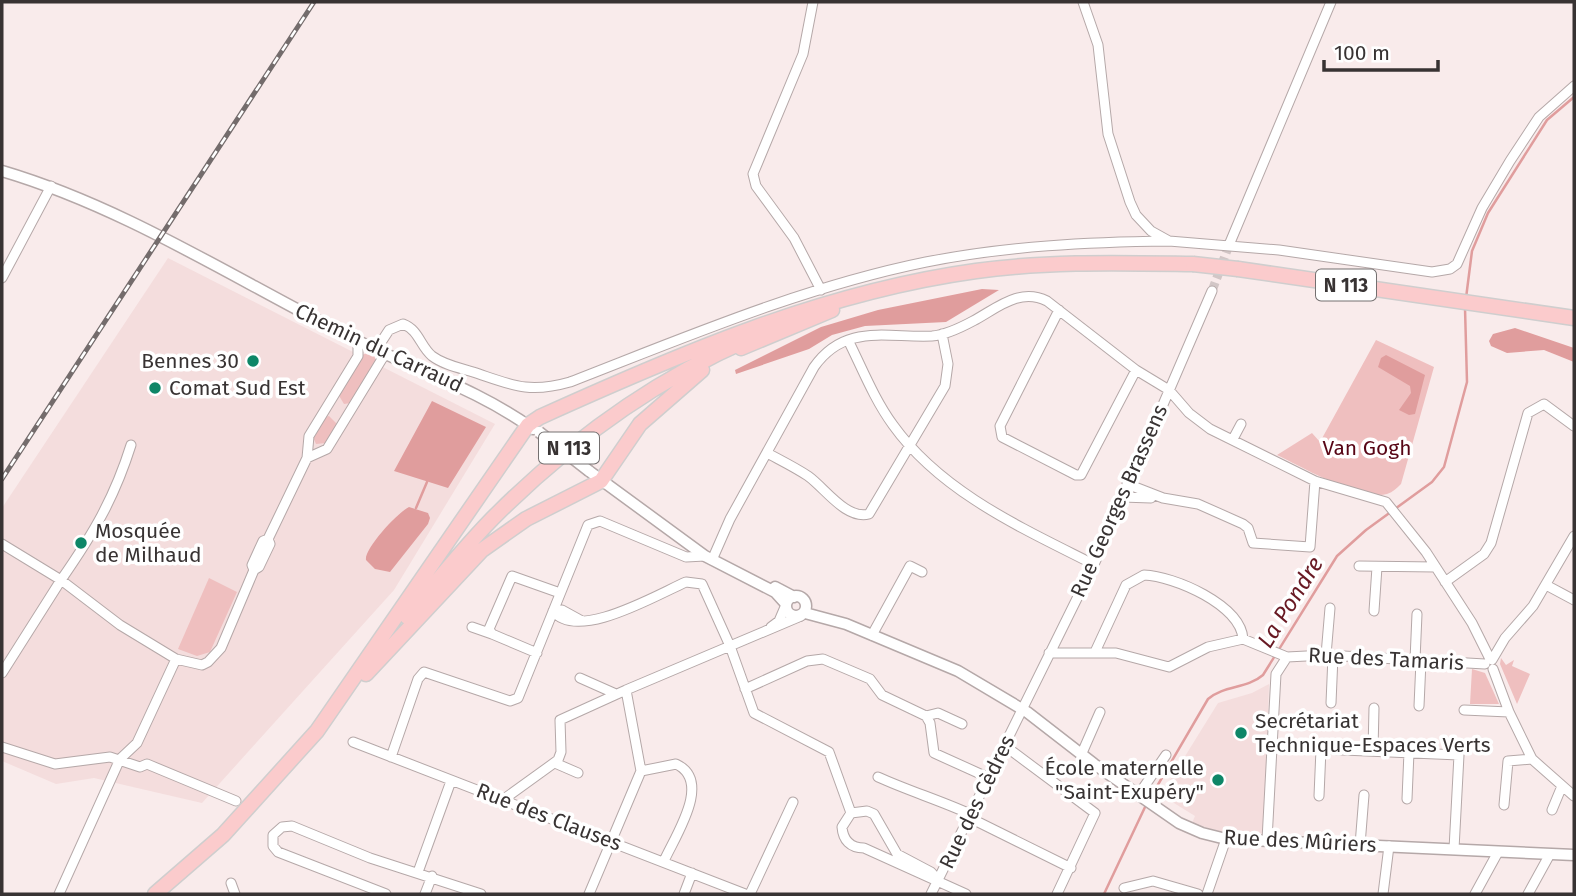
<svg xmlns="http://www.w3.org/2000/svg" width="1576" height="896" font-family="'Fira Sans',sans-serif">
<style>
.built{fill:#f4dddd}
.green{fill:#efbfbf}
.water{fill:#e09d9d}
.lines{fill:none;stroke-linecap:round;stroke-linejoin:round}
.stream{stroke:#e09d9d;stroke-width:2.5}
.minor-tunnel{stroke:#d2c6c6;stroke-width:9;stroke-dasharray:9 4.5;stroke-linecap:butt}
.minor-casing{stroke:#b5a8a8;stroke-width:11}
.tertiary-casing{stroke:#b5a8a8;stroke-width:13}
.primary-casing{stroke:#cfcece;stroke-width:17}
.minor{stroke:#fff;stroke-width:9}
.tertiary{stroke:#fff;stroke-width:10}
.primary{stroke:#fbcbcc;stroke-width:14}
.rail-casing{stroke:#746c6c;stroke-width:5}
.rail{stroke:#fff;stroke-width:2.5;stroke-dasharray:8;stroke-linecap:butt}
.tertiary-bridge-casing{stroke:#b5a8a8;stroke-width:13;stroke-linecap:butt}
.primary-bridge-casing{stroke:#cfcece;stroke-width:17;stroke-linecap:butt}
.tertiary-bridge{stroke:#fff;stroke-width:10}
.primary-bridge{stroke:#fbcbcc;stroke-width:14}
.poi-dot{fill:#0e8667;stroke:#fff;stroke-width:2.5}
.labels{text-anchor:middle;stroke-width:7;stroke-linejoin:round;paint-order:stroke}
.shield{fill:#fff;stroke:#747070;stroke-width:2}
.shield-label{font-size:19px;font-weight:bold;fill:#383333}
.street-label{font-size:21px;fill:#383333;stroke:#fff}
.poi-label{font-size:21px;fill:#383333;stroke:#fff;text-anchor:start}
.park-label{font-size:21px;fill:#570515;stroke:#fff}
.water-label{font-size:23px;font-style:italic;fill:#681923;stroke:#fff}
</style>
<rect width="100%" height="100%" fill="#f9ebeb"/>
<path class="built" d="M168 258 495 424 394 590 202 803 94 778 56 784 2 761V508Z
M1269 684 1264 831 1261 834 1225 833 1192 823 1195 816 1161 795 1218 703 1252 693Z"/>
<path class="green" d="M1376 340 1434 367 1401 484C1397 488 1393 492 1387 494 1361 501 1302 467 1277 455L1312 433 1320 442Z
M367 353 374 355 376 362 351 403 344 404 338 394 362 355Z
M329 416 337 424 326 443 316 444 313 437 325 417Z
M209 578 237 592 210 652 197 656 178 649Z
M1501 658 1506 665 1514 660 1512 666 1530 674 1517 704 1500 664Z
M1472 669 1485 673 1499 704H1470Z"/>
<path class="water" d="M982 289 999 290 946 322 865 326 832 335 809 349 736 374 735 370 821 327 878 310Z
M1515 328 1574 348V362L1544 350 1507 353 1491 346 1489 341 1493 334Z
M1386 355 1425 375 1415 414 1409 415 1399 410 1411 393 1410 386 1378 367 1381 358Z
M432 401 486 427 448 488 394 471Z
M409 507 428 513 430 518 428 524 390 572 375 569 366 560C364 549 397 513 409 507Z"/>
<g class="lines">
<path class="stream" d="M1466 298 1472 251 1488 213 1547 120 1574 97
M416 508 427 482
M1149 800 1208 699C1224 685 1247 689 1263 675L1337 556 1366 530 1432 482 1444 467 1467 382 1465 308
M1104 894 1146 805"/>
<path class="minor-tunnel" d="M1212 291 1229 245"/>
<g class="minor-casing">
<path id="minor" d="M813 2 803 54 753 174 756 186 794 238 821 290
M1083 2 1098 45 1108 134 1130 202 1136 215 1151 231 1169 241 1279 250 1432 272 1450 269 1457 264 1482 208 1510 161 1539 117 1574 86
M1229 245 1331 2
M2 278 51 186
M1059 310 1000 426 1002 437 1076 475H1081L1136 370
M848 340C862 368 874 399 893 425 941 492 1022 528 1093 564
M376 350 389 330 403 324C419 330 420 346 432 356 444 365 460 368 473 372 512 385 528 394 570 382 686 337 803 287 926 262 1007 246 1088 242 1169 241
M1233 439 1241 424
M769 454C782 461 796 468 808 476 825 488 846 520 869 514L945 386 948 364 942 334
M307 458 327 449 385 354
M1127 484 1163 498 1198 504 1243 524 1248 528 1253 543 1310 547 1315 481
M1122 497 1151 498
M2 544 61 580C93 534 114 499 131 445
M712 560 730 519 814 367C845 323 886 338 932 336 946 335 960 328 973 321 996 309 1019 287 1047 301L1136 370 1169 390 1189 413 1210 429 1315 481 1386 502 1426 552 1472 623 1490 659
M1359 566 1435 567
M254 570 259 567 270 544 268 539 307 458 309 436 358 356V341
M1445 582 1484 554 1491 543 1528 413 1544 404 1574 426
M1546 585 1574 600
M553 611C577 642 656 595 686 582L702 584 730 646 754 713 829 752 851 813
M1374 611 1377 567
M555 613 562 610 582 621
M472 627 492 634
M771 627 779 621 785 607
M872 635 910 566 922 572
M1095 652 1126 585 1144 575C1174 576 1241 605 1243 639
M537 653 492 634 489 629 512 576 560 593
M1049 653H1116L1169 667 1208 647 1243 639 1287 657
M1326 655 1330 608
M1287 657 1326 655 1485 664
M1415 660 1417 614
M1492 660 1505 638 1533 606 1574 536
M1493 669 1509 712 1532 759 1574 796
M2 673 61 580 120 625 176 659
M580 678 616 694
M745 689 807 661 823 659 870 679 882 695 926 716 930 723 934 753 987 777
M1331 703 1333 656
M1419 706 1421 661
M1464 710 1509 712
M926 716 938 713 962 724
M353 742 745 894
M1005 746 1095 813 1057 894
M2 747 55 764 110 757 140 767 147 764 236 801
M1274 747 1459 755 1454 849
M1373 750 1374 708
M1082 753 1100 712
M391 757 418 679 424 672 510 701 518 698 588 525 600 521 686 557 705 556
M555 763 578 773
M641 771 676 764C713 781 675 836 664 861
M878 777C909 791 939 800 970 814
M1139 794 1166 755
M1319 796 1321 749
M504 799 558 760 561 752 560 720 626 690
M1407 799 1409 752
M1504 805 1508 761 1532 759
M1552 810 1562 786
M851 813 842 827C843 840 850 848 864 848L966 894
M851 813 867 811 874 814 897 854 931 872 938 880
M968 817 1071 868
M1267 840 1276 674 1287 657
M1360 845 1364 795
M418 872 451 781
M231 883 235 894
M1124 888 1153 881 1198 894
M59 894 120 759 137 743 176 659 202 665 208 662 221 648 254 570 252 565 263 541 268 539
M386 894 278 852 273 846V835L282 827 292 826 370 858 481 894
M425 894 432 876
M589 894 641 771 626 690 801 616
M684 894 692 873
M750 894 793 802
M931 894 1096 560 1212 291
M1207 894 1226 839
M1383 894 1389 846
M1475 894 1498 852
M1528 894 1550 854"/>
</g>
<g class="tertiary-casing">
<path id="tertiary" d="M2 171C124 207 235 279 348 336 410 368 476 388 533 429
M589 471 705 556 775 592 785 603
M775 587 794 597
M786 606a10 10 0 1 1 20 0a10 10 0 1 1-20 0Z
M805 613 846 624 958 671 1027 712 1094 764 1179 823 1202 833 1226 839 1574 855"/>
</g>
<g class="primary-casing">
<path id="primary" d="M1238 269 1574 318
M741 348 832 310
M407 617C437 582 466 544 499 512 572 440 655 380 749 339
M366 674 482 550 526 519 601 481 640 424 702 370
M155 894 223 835 317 731 528 425 540 417C679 354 823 292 976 271 1048 261 1120 263 1193 264"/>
</g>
<use href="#minor" class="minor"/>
<use href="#tertiary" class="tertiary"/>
<use href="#primary" class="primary"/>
<g class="rail-casing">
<path id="rail" d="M2 479 314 2"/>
</g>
<use href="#rail" class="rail"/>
<g class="tertiary-bridge-casing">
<path id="tertiary-bridge" d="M539 432 589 471"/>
</g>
<g class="primary-bridge-casing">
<path id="primary-bridge" d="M1193 264 1238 269"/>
</g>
<use href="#tertiary-bridge" class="tertiary-bridge"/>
<use href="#primary-bridge" class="primary-bridge"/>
</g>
<g class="poi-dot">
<circle cx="253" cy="361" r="7"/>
<circle cx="155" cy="388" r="7"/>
<circle cx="81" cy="543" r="7"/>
<circle cx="1241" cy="733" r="7"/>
<circle cx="1218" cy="780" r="7"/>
</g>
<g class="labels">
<g class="shield">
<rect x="1316" y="269.5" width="60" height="31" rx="5"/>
<rect x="539" y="432.5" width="60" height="31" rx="5"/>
</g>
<g class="shield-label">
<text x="1346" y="292">N 113</text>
<text x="569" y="455">N 113</text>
</g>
<g class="street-label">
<text transform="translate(379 348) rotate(25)" y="7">Chemin du Carraud</text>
<text transform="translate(1119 501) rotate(-66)" y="7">Rue Georges Brassens</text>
<text transform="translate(1386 659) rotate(3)" y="7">Rue des Tamaris</text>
<text transform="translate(977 802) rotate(-64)" y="7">Rue des Cèdres</text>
<text transform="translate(549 817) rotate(21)" y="7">Rue des Clauses</text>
<text transform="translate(1300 841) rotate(3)" y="7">Rue des Mûriers</text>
</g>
<g class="poi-label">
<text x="239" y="368" text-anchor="end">Bennes 30</text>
<text x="169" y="395">Comat Sud Est</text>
<text x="95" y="538">Mosquée<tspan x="95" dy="24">de Milhaud</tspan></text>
<text x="1255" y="728">Secrétariat<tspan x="1255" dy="24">Technique-Espaces Verts</tspan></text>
<text x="1204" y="775" text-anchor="end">École maternelle<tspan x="1204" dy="24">"Saint-Exupéry"</tspan></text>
</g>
<g class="park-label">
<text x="1367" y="455">Van Gogh</text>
</g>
<g class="water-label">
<text transform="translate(1290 602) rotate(-58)" y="8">La Pondre</text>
</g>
</g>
<rect width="1576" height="896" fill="none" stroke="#383333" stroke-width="7"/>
<path d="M1324 60v10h114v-10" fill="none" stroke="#383333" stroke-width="3.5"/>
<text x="1334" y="60" font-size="21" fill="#383333" stroke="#ffffff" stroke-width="5" paint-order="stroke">100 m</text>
</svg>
